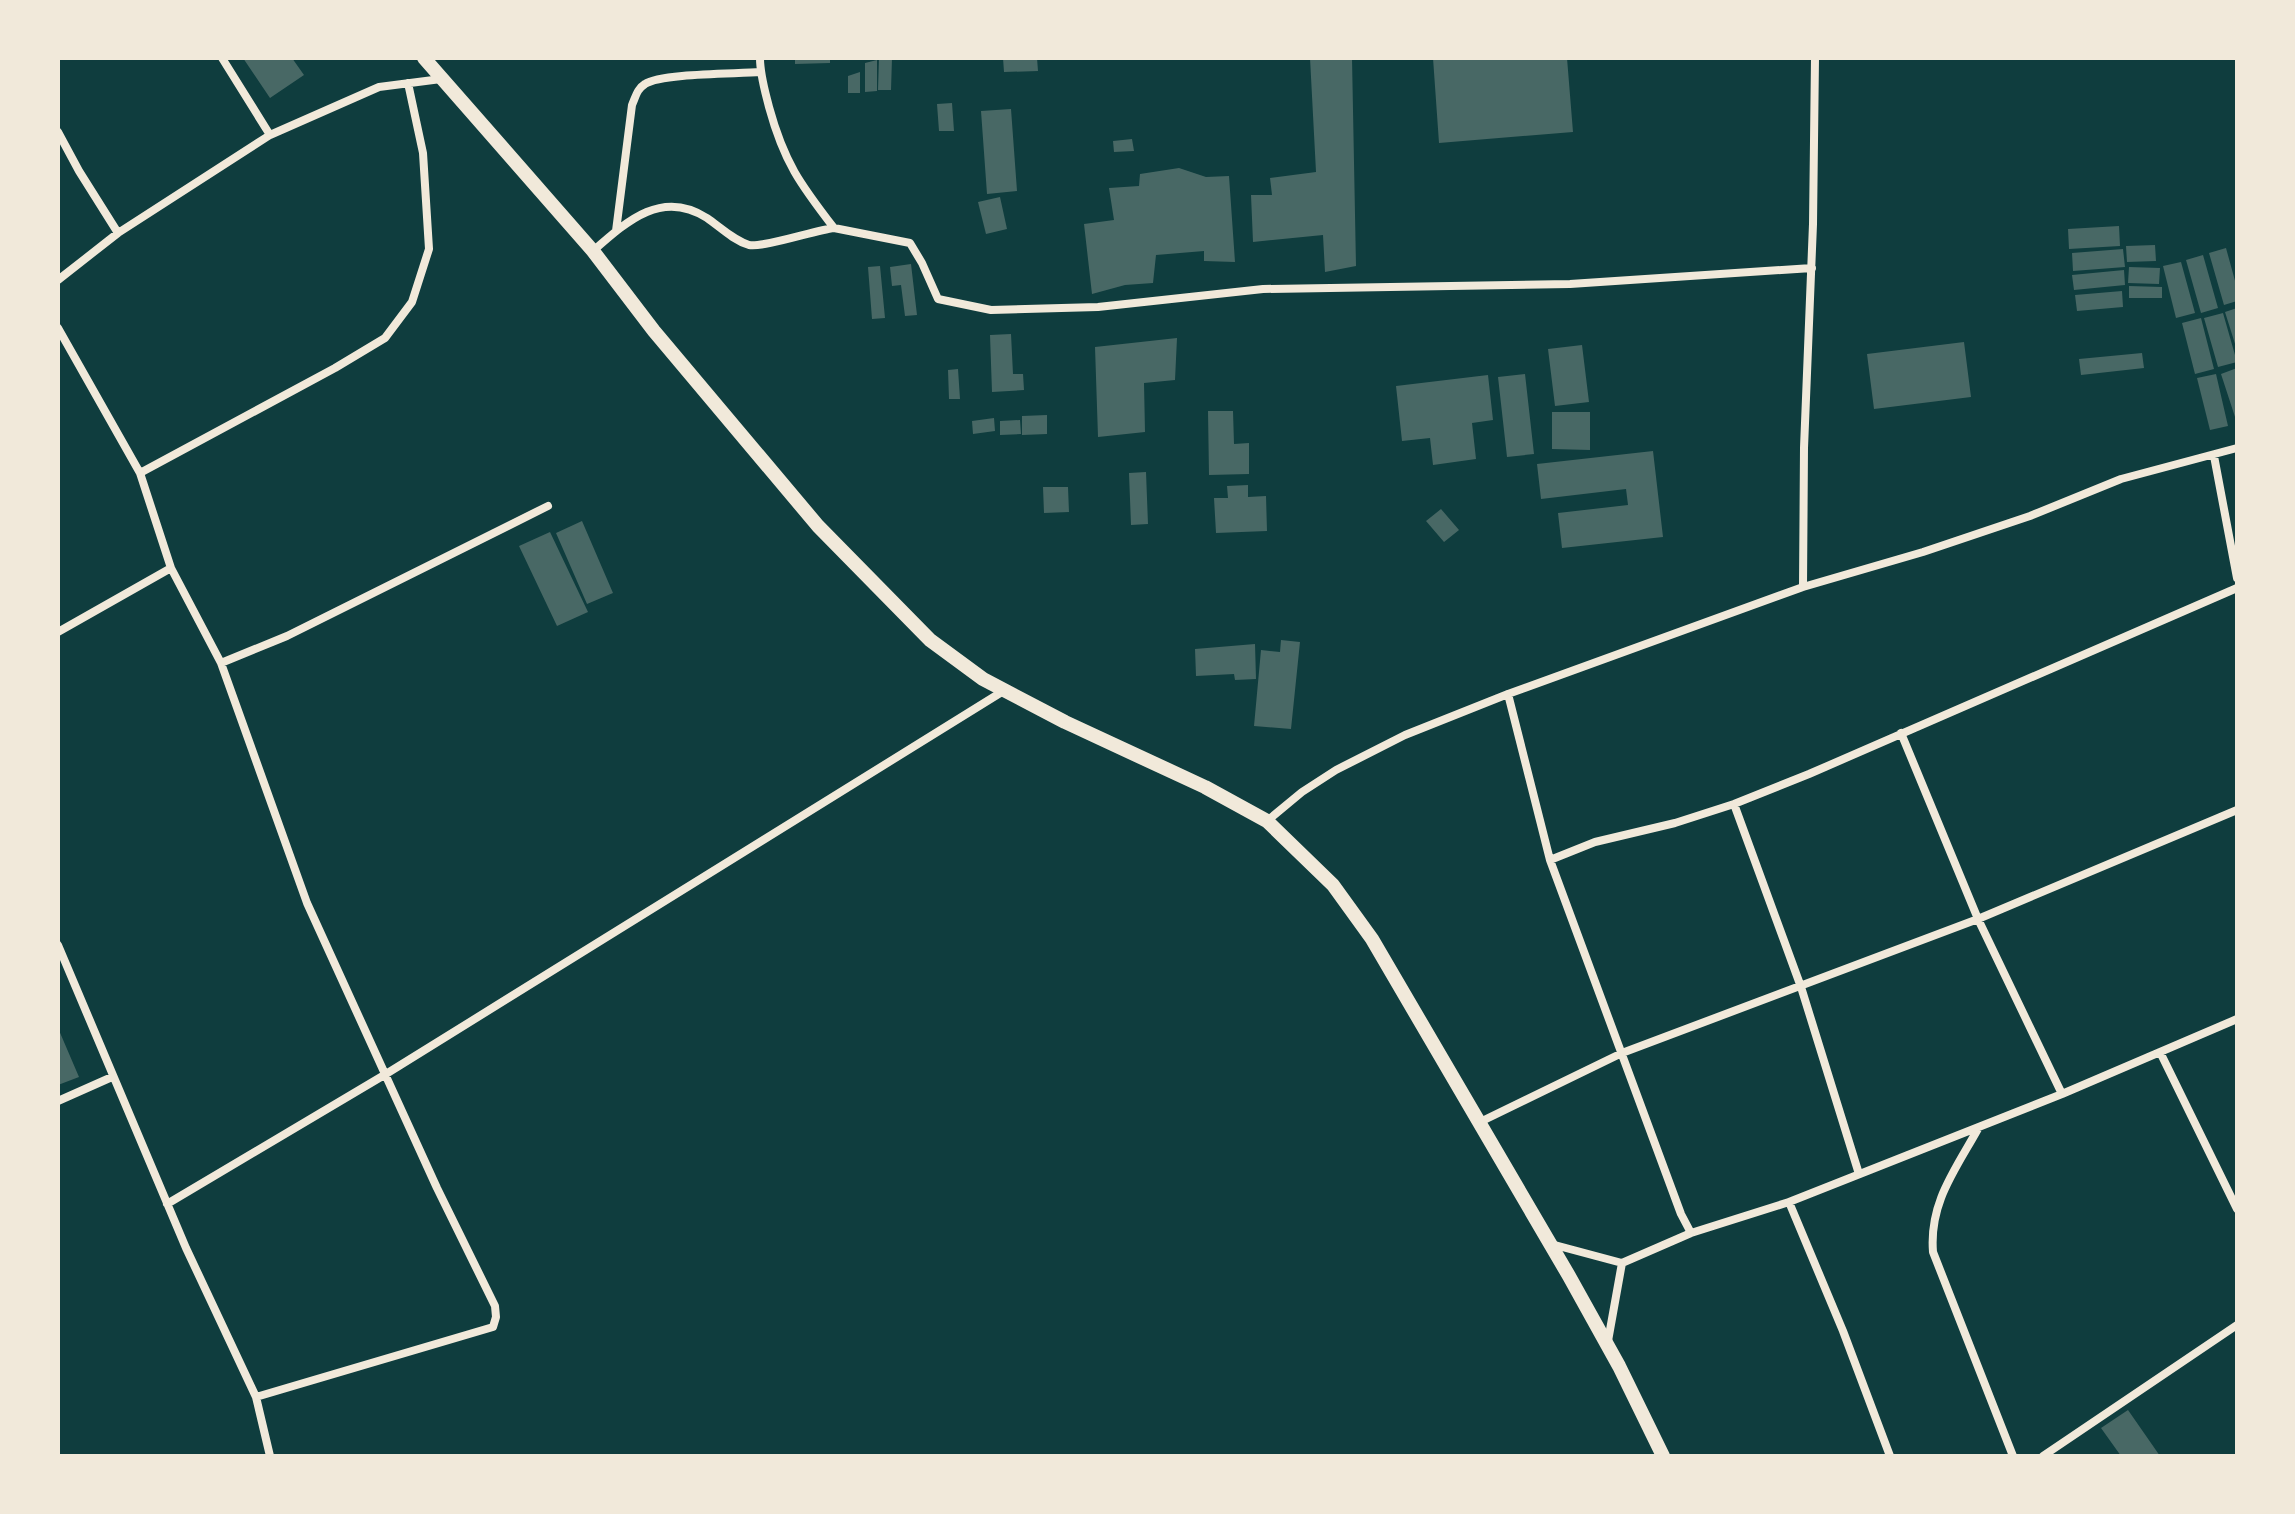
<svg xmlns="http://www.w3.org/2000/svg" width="2295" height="1514" font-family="'Nunito Sans',sans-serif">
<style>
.building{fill:#486865}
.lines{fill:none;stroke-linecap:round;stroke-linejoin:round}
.minor{stroke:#f1e9da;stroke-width:8}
.trunk{stroke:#f1e9da;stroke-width:14}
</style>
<rect width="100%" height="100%" fill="#0f3d3e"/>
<path class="building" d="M243 58H292L304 75 270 98Z
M795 58H830V63L795 64Z
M879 58H892L891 90H878Z
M1003 58H1037L1038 71 1004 72Z
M1310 58H1352L1356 266 1325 272 1323 235 1253 242 1251 195H1272L1270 178 1316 172Z
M1433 58H1567L1573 132 1439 143Z
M877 60V91L865 92V63Z
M860 72V93H848V76Z
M952 103 954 131H939L937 104Z
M1011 109 1017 191 987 194 981 111Z
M1132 139 1134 151 1114 152 1113 141Z
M1179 168 1206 177 1229 176 1235 262 1204 261V251L1156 255 1153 283 1125 285 1092 294 1084 224 1114 220 1109 188 1139 186 1140 174Z
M1000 197 1007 229 986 234 978 202Z
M2119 226 2120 246 2069 249 2068 229Z
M2155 245 2156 261 2127 262 2126 246Z
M2226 248 2237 288V301L2224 305 2209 253Z
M2123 249 2125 267 2073 271 2072 253Z
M2203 255 2218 308 2201 313 2186 260Z
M2181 262 2195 313 2176 318 2163 266Z
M911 264 917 315 905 316 901 285 892 286 890 267Z
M880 266 885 318 872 319 868 267Z
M2129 267 2160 268 2159 284 2128 283Z
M2124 270 2125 285 2074 290 2072 275Z
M2129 286 2162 287V298H2129Z
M2122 291 2123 307 2077 311 2075 295Z
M2237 308V347H2236L2225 312Z
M2223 313 2237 362 2218 367 2204 318Z
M2201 318 2214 369 2195 374 2182 323Z
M1011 334 1013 374H1023L1024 390 992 392 990 335Z
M1177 338 1175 380 1144 383 1145 432 1098 437 1095 347Z
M1964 342 1971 397 1874 409 1867 354Z
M1582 345 1589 402 1555 406 1548 349Z
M2142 353 2144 368 2081 375 2079 359Z
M2237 368V420H2236L2221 374Z
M958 369 960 399H949L948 370Z
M1525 374 1534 454 1507 457 1498 377Z
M2216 374 2228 426 2210 430 2197 378Z
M1488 375 1493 420 1472 423 1476 459 1433 465 1430 438 1402 441 1396 386Z
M1208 411H1233L1234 444 1249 443V474L1209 475Z
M1552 412H1590V450L1552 449Z
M1047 415V434L1022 435V416Z
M994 418 995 431 973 434 972 421Z
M1020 420 1021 434 1000 435V421Z
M1653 451 1663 537 1562 548 1558 513 1628 505 1626 489 1541 499 1537 464Z
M1146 472 1148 524 1131 525 1129 473Z
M1248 485V497L1266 496 1267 531 1216 533 1214 498H1228L1227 486Z
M1043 487H1068L1069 512 1044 513Z
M1441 509 1459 530 1444 542 1426 521Z
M582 521 613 593 587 604 556 533Z
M550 532 588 612 557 626 519 546Z
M1281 640 1300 642 1291 729 1254 726 1261 650 1280 652Z
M1255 644 1256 679 1235 680 1234 674 1196 676 1195 649Z
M58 1028 79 1077 58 1085Z
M2128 1410 2160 1456H2121L2101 1428Z"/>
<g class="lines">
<path class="minor" d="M222 58 270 135
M760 58C760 75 765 91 769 107 784 162 800 184 834 228L910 243 922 263 938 299 991 310 1098 307 1263 289 1570 284 1812 268
M58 132 79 171 118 233
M616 231 632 105C636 96 637 89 645 84 661 73 737 74 760 72
M593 251C627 221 662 189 707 218 720 227 733 240 749 245 763 248 816 230 834 228
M58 280 118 233 270 135 379 87 441 79
M58 328 140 473 171 568 221 663 307 903 437 1188 495 1306 496 1317 493 1327 256 1397
M2214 456 2237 578
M140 473 335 368 385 338 412 302 429 249 423 153 408 83
M1803 587 1804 448 1813 224 1815 58
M58 632 171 568
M221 663 287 636 548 506
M1508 694 1550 860 1681 1214 1691 1233 1789 1202
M1734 804 1801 987 1859 1174
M1267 821 1302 792 1336 770 1405 735 1508 694 1803 587 1923 552 2030 516 2121 479 2237 448
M1550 860 1595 842 1675 823 1734 804 1809 774 2237 588
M58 945 186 1248 256 1397 270 1456
M2160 1052 2237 1209
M2062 1094 2237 1019
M58 1101 112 1077
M1480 1122 1622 1053 1978 919 2237 810
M1979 1127C1956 1169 1929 1202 1933 1252L2013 1456
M167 1204 386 1074 1005 690
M1551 1244 1622 1263 1691 1233
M1608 1341 1622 1263
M1890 1456 1843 1331 1789 1202 2062 1094 1978 919 1901 733
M2043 1456 2237 1325"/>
<path class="trunk" d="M424 58 593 251 654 331 818 526 930 640 983 679 1065 722 1205 787 1267 821 1333 885 1372 939 1569 1276 1619 1366 1663 1456"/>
</g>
<rect width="2295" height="1514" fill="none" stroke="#f1e9da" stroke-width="120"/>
</svg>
